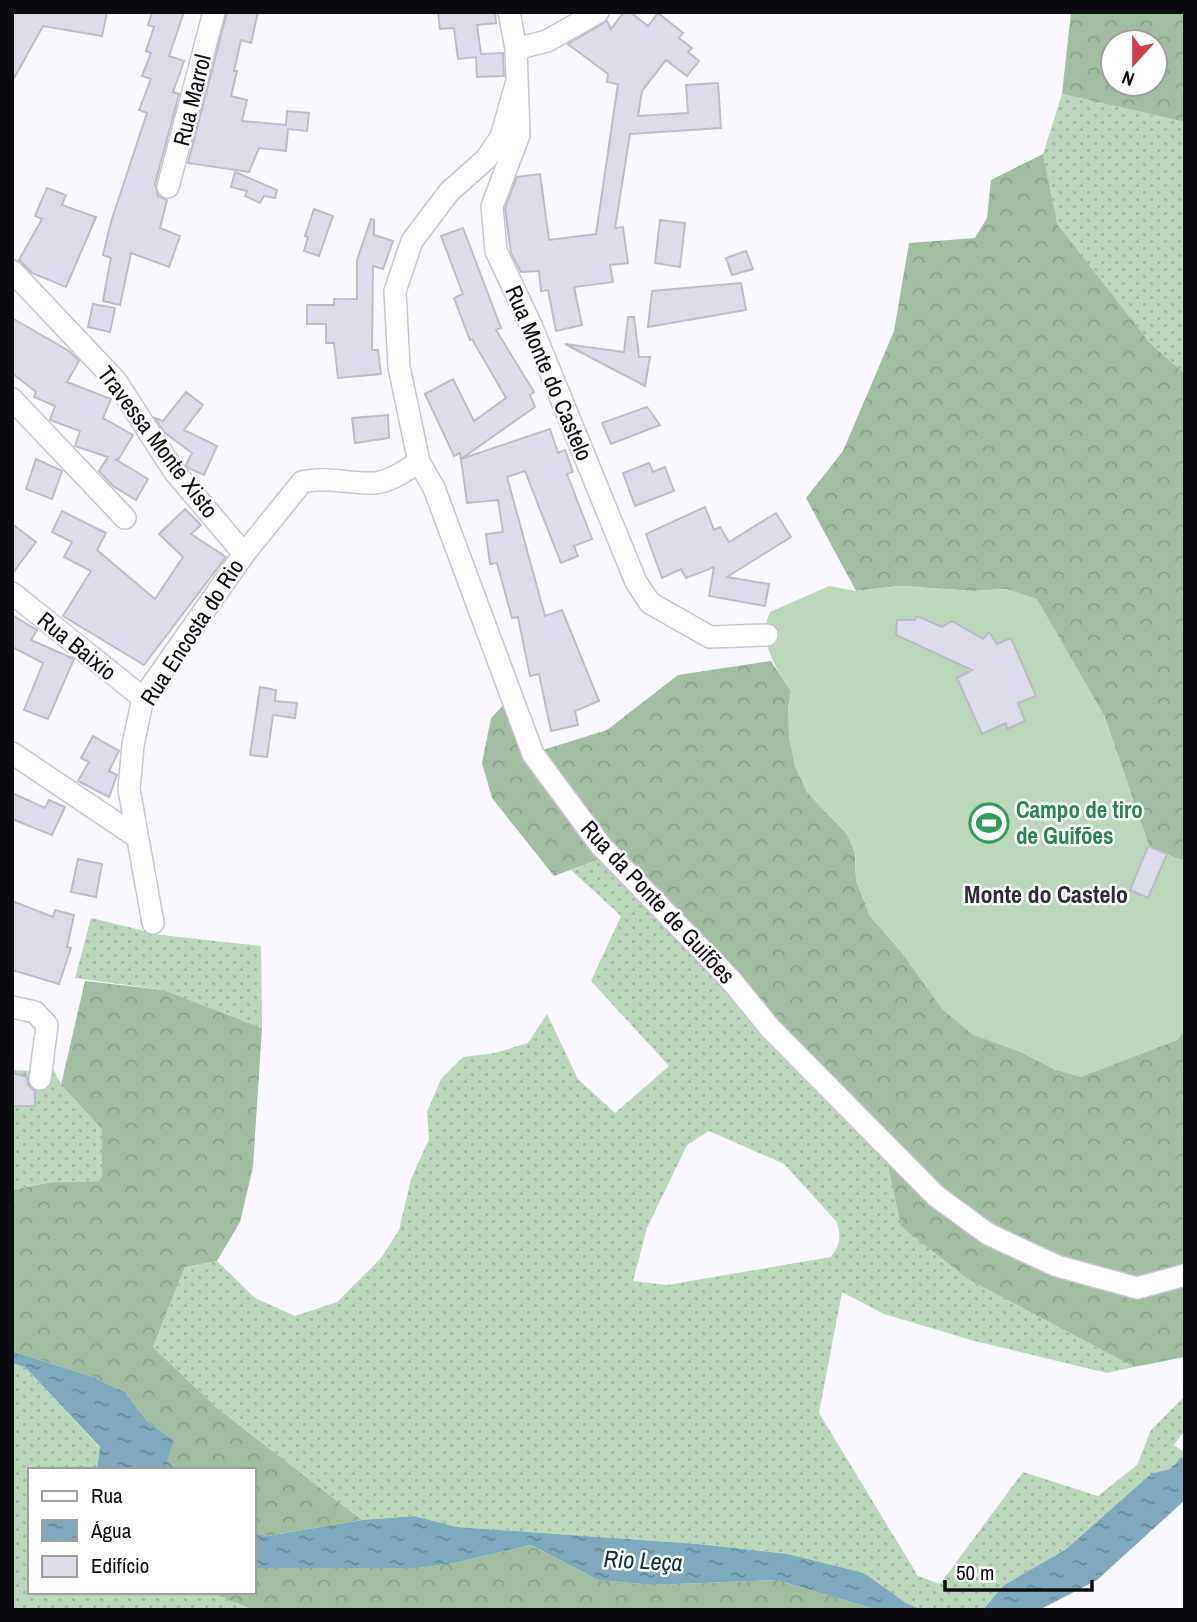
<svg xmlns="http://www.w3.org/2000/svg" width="1197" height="1622" font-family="'Archivo Narrow',sans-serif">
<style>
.grass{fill:url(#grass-dots);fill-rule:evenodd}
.forest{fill:url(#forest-crowns);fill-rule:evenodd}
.garden{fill:#bbd8bb}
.water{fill:url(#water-ripples)}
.building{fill:#dddcea;stroke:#bcbcc9;stroke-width:2}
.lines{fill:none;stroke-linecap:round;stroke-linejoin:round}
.minor-casing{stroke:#c8c5d2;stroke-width:24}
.minor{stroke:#fff;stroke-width:21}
.labels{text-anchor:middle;stroke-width:5;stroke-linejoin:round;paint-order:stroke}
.street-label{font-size:23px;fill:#0c0b0f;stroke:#fff}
.leisure-label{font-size:23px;font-weight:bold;fill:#27864d;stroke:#fff;text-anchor:start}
.neighbourhood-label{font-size:24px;font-weight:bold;fill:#2c2a34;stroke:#fff}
.water-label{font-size:24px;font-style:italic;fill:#083140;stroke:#fff}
</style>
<defs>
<pattern id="grass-dots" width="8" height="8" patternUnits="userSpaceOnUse" patternTransform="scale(1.75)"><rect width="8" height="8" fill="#bbd8bb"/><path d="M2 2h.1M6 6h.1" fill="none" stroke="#a0b8a0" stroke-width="1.8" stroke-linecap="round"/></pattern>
<pattern id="forest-crowns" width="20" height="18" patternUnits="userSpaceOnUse" patternTransform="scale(1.75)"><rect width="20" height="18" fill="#a1bfa0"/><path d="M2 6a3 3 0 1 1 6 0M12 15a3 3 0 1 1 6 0" fill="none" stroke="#89a389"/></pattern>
<pattern id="water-ripples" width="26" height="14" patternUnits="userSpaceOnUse" patternTransform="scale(1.75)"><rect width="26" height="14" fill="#7faabd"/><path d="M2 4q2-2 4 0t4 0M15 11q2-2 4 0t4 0" fill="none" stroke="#668998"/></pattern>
</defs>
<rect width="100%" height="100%" fill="#f9f8fe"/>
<path class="grass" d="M1062 94 1185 122V374L1150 343 1056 224 1043 154Z
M616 853 882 1131 968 1279 1134 1367 1107 1373 971 1340 884 1314 842 1292 819 1413 918 1576 940 1584 1023 1472 1098 1496 1137 1465 1151 1430 1185 1396V1430L1174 1445 1185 1453 1181 1461 1170 1469 1151 1475 1065 1550 1004 1585 985 1609 923 1610 906 1603 864 1573 788 1554 698 1544 457 1527 414 1516 362 1520 218 1409 153 1347 185 1267 217 1261 255 1298 295 1316 337 1302 381 1258 399 1230 411 1179 429 1139 427 1112 441 1079 463 1057 495 1053 528 1043 547 1014 578 1079 615 1113 669 1066 591 981 621 916 571 870ZM709 1131 784 1164 836 1221C842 1235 840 1245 831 1257L667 1285 633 1281 647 1228 687 1145Z
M91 918 161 935 261 946 262 1028 164 990 75 978Z
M52 1066 61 1085 102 1129V1181L52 1182 12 1190V1070L31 1071Z
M12 1363 25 1367 100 1448 97 1470H30V1592H213L254 1610H12Z"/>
<path class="forest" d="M1071 12H1185V122L1062 94ZM1113 42H1155V84H1113Z
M1043 154 1057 224 1150 343 1185 374V861L1150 849 1104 715 1007 589 973 591 900 586 856 591 806 498 843 451 894 331 909 243 975 238 987 218 991 180Z
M771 661 791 691 788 710 795 766 807 792 847 834 855 852 856 880 870 916 899 949 1021 1052 1056 1070 1175 1041 1185 1031V1357L1134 1367 968 1279 901 1226 881 1131 616 853 554 876 492 798 482 763 491 718 512 696 533 753 607 730 678 675Z
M85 981 164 990 262 1028 253 1167 240 1222 217 1261 185 1267 153 1347 218 1409 362 1520 267 1536 254 1533V1470H176L166 1461 174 1440 147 1421 125 1392 93 1377 12 1351V1190L52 1182 102 1181V1129L61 1085Z
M531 1545 598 1580 653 1585 777 1580 877 1610H254L213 1593 254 1592V1568H418L454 1563Z"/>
<path class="garden" d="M829 586 856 591 900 586 973 591 1007 589 1037 599 1104 715 1150 849 1185 861V1031L1175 1041 1081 1077 1056 1070 1021 1052 973 1035 942 1009 899 949 870 916 856 880 855 852 847 834 807 792 795 767 789 739 788 710 791 691C776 669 757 639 770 612Z"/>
<path class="water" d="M12 1351 93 1377 125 1392 147 1421 174 1440 167 1461 176 1470H97L100 1447 25 1367 12 1363Z
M1185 1455V1500L1097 1580 1039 1610H983L1004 1585 1065 1550 1151 1474 1170 1469Z
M414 1516 457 1527 698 1544 788 1554 864 1573 906 1603 923 1610H877L777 1580 653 1585 598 1580 531 1545 454 1563 418 1568H254V1533L267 1536 362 1520Z"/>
<path class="building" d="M12 12H107L102 36 43 26 12 82Z
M152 12H184L169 56 184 61 173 92 179 94 155 184 158 196 167 200 160 228 180 236 169 267 131 253 120 305 103 301 111 258 103 255 111 222 147 113 139 110 151 79 142 76 151 53 146 51 154 27 148 25Z
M227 12H258L251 43 241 40 234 71H237L231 96 247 100 242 121 286 125 287 111 309 113 307 131 288 129 286 151 259 148 249 172 188 163Z
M438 12H495L496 23 477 25 481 54 503 53 504 76 477 77 476 57 458 59 454 28 440 29Z
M624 12H630L648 26 658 13 683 33 679 38 692 48 688 52 699 61 687 76 666 60 642 91 638 116 688 113 686 85 718 83 721 128 630 134 615 228 623 227 628 263 610 265 613 282 574 287 582 325 556 331 548 290 541 291 539 271 521 272 511 253 505 208 517 177 540 174 549 240 596 234 618 84 607 82 608 74 568 44 607 21 611 29Z
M235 172 277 190 275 198 264 196 260 203 245 196 247 191 231 187Z
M47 188 66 195 62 205 96 217 66 287 32 273 19 260 42 219 35 216Z
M314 209 333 216 319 256 304 251 308 237 305 236Z
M371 219 374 220V235L393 241 383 269 373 266 372 350H378L381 374 338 378 334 343H326V324H307V305H334V299H357V260Z
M660 220 685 223 680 267 655 263Z
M463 228 501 328 496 330 534 392 530 395 535 407 461 459 460 453 454 456 425 394 453 379 474 421 506 398 472 339 470 340 454 298 463 294 441 236Z
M746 251 753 269 732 275 726 258Z
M741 283 746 310 648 327 652 291Z
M93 304 115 308 110 332 88 327Z
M628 317H634L639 357H650L645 386 565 344 624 352Z
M12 318 69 351 79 361 67 382 111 399 103 418 133 435 118 460 115 459 148 479 136 500 113 486 99 471 108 457 75 446 80 431 50 420 55 406 34 397 36 392 12 373Z
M186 392 203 405 184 430 217 446 204 475 188 468 186 465 192 453 164 432 155 418 163 421Z
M647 407 660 425 611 444 602 423Z
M388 415 389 438 355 443 352 418Z
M550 429 558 453 565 450 573 472 567 474 592 539 574 546 578 556 561 563 525 471 507 477 545 616 562 610 599 701 575 711 578 725 551 731 539 674 530 676 518 617 512 618 497 563 490 564 486 534 503 532 498 500 467 503 461 459Z
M36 459 62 471 52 499 26 489Z
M649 463 653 472 665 467 674 491 635 506 623 473Z
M705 507 714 530 720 527 729 542 776 513 791 537 727 577 769 584 765 606 709 596 714 567 686 578 681 569 662 578 646 534Z
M185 509 201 525 191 534 226 557 144 665 63 616 91 571 64 557 72 542 52 532 62 511 106 533 97 550 155 599 183 557 159 534Z
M12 524 36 542 12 574Z
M12 615 37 630 31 640 74 659 48 719 24 710 43 663 12 647Z
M917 616 942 627 952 621 983 639 989 632 997 644 1011 638 1036 696 1018 703 1025 721 1007 729 1006 723 982 734 957 678 972 670 896 635 897 620H915Z
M260 687 276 690 275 701 297 703 295 718 273 715 267 757 250 755Z
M93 736 119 751 109 771 117 775 109 797 78 781 89 762 81 758Z
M12 793 45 808 49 800 65 807 52 835 12 819Z
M1148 846 1167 854 1148 898 1130 890Z
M78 859 102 864 96 897 71 892Z
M12 901 53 917 55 910 74 915 67 947 71 948 59 984 12 970Z
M12 1073 27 1077 28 1085 35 1091V1106H12Z"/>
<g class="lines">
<g class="minor-casing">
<path id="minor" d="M509 12 516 49 519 135 492 206 496 251 531 325 636 582 650 603 710 637 767 635
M516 49 547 41 598 12
M517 81 501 137 486 159 449 192 412 241 395 291 399 367 419 462 434 488 533 754 601 846 730 979 770 1028 936 1196 988 1234 1057 1266 1137 1288 1185 1275
M168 187 214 12
M12 271 116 381 174 471 244 554
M12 399 125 518
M12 593 143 698
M12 753 137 837
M153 923 129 789 133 745 143 698 244 554 302 482C326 476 349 484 374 483 390 482 406 470 419 462
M12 1007 35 1012 47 1025 40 1079"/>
</g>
<use href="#minor" class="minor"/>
</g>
<defs>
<g id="stadium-ring" transform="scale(2.0125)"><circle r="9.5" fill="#fff" stroke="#2e9e5b" stroke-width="1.5"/><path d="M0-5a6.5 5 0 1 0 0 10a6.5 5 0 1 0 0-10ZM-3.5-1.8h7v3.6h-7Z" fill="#2e9e5b"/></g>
</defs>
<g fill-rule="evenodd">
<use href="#stadium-ring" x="989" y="823"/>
</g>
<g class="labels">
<g class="street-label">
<text transform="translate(192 100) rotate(-76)" y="8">Rua Marrol</text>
<text transform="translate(549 373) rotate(67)" y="8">Rua Monte do Castelo</text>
<text transform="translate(158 442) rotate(53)" y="8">Travessa Monte Xisto</text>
<text transform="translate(192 632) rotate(-57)" y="8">Rua Encosta do Rio</text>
<text transform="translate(77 646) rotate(39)" y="8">Rua Baixio</text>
<text transform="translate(658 902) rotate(47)" y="8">Rua da Ponte de Guifões</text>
</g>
<g class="leisure-label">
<text x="1016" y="818">Campo de tiro<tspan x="1016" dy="26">de Guifões</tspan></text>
</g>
<g class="neighbourhood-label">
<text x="1046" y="903">Monte do Castelo</text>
</g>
<g class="water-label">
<text transform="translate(643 1561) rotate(3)" y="8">Rio Leça</text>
</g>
</g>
<rect width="1197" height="1622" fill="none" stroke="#0c0b0f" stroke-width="28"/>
<rect x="28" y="1468" width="228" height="126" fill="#ffffff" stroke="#9e9d9f" stroke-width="2"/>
<rect x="42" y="1491" width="35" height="10" fill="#ffffff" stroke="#9e9d9f" stroke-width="2"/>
<text x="91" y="1503" font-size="21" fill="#0c0b0f">Rua</text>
<rect x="42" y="1520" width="35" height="21" fill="url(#water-ripples)" stroke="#9e9d9f" stroke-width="2"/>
<text x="91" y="1538" font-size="21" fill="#0c0b0f">Água</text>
<rect x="42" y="1556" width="35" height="21" fill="#dddcea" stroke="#9e9d9f" stroke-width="2"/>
<text x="91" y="1573" font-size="21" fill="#0c0b0f">Edifício</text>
<g transform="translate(1134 63) rotate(201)"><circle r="33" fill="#ffffff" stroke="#9e9d9f" stroke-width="2"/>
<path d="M0-5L12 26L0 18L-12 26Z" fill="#cf3f4d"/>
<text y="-10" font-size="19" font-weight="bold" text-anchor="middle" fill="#0c0b0f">N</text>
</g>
<path d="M945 1580v10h147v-10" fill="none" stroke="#0c0b0f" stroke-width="3.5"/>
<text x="956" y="1580" font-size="21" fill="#0c0b0f" stroke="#ffffff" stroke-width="5" paint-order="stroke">50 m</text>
</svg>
